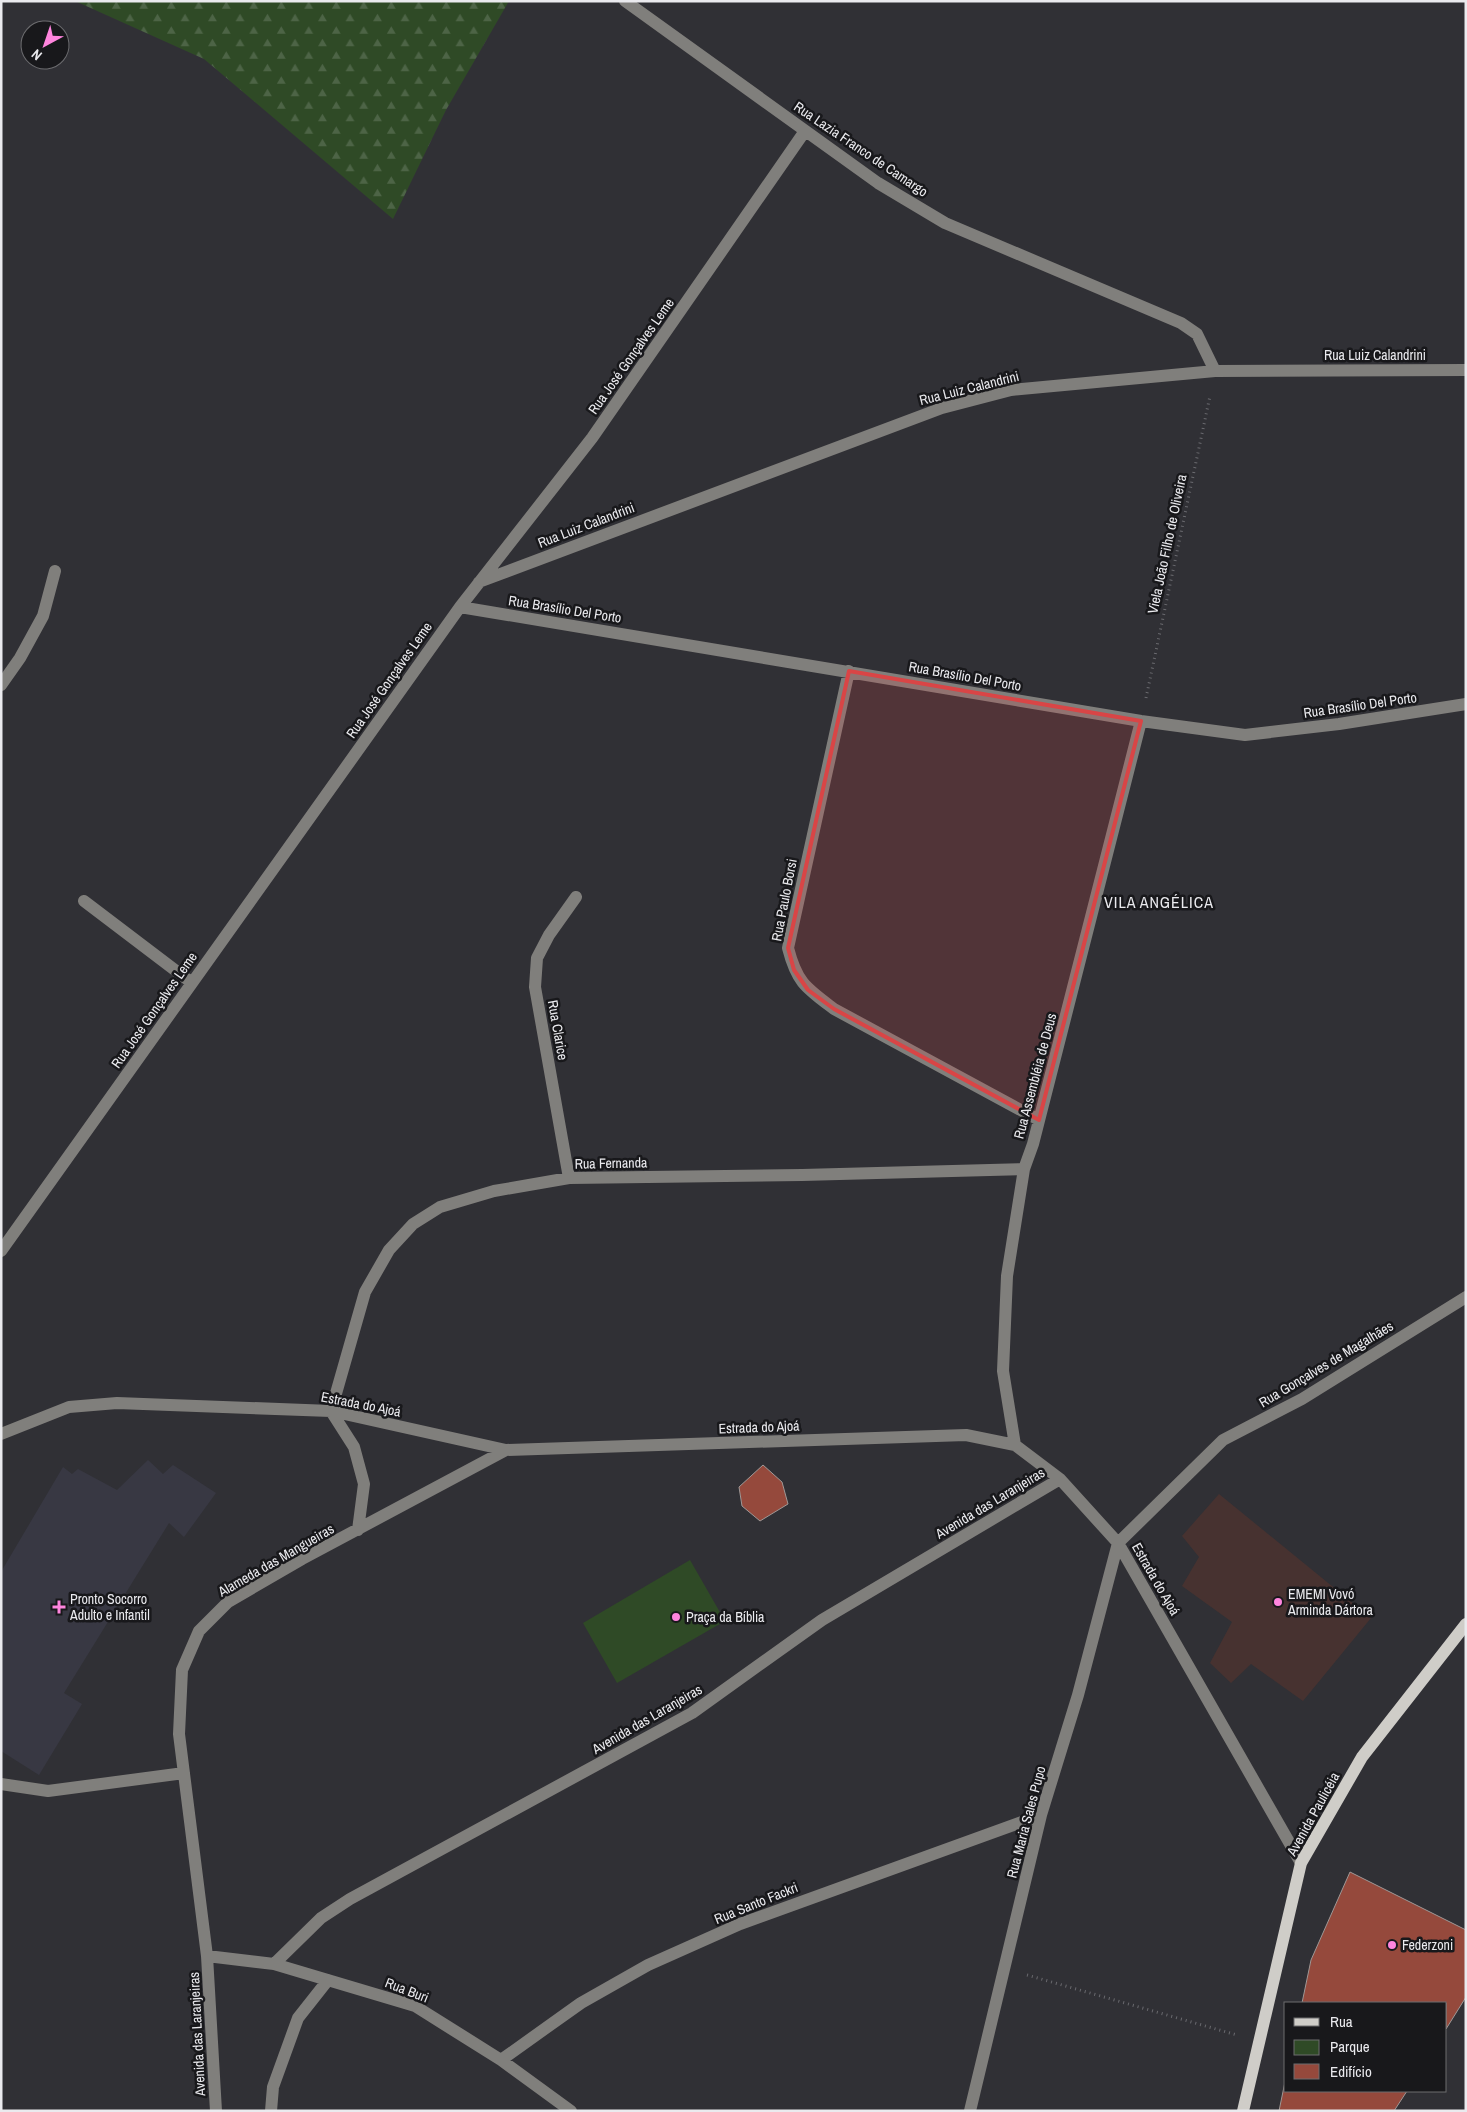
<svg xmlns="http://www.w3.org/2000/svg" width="1467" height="2112" font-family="'Archivo Narrow',sans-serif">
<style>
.education{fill:#473230}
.built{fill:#383843}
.green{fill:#2f4a26}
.forest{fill:url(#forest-firs)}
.building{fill:#95493c;stroke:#9f9896}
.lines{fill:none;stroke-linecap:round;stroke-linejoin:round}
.path{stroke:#6a6a6f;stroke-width:3;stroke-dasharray:1 4;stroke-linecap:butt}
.minor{stroke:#807f7c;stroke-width:12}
.major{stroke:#cfcdc8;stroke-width:12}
.marked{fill:#d94546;fill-opacity:0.2;stroke:#d94546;stroke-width:4;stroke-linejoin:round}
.poi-dot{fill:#ff85de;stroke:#18181b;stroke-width:2}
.labels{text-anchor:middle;stroke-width:5;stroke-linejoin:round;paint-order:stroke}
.street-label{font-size:14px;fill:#eaeaee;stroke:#18181b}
.poi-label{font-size:14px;fill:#eaeaee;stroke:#18181b;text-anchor:start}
.quarter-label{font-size:16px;letter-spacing:1px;fill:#eaeaee;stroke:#18181b}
</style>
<defs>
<pattern id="forest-firs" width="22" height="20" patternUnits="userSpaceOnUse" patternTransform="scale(1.25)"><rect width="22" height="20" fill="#2f4a26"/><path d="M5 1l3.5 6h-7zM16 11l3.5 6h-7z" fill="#4d6446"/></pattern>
</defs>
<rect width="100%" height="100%" fill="#303035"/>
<path class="education" d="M1219 1494 1371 1618 1303 1701 1251 1664 1231 1683 1210 1663 1232 1622 1182 1586 1199 1557 1182 1536Z"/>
<path class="built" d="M148 1460 163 1474 173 1465 216 1493 184 1537 169 1523 64 1693 82 1704 39 1775 1 1751V1572L63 1467 72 1474 78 1469 117 1490Z"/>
<path class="green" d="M690 1560 725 1621 617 1683 583 1623Z"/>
<path class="forest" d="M75 1H509L446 110 393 219 204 59Z"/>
<path class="building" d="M763 1465 782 1482 788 1504 760 1521 742 1506 739 1487Z
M1350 1872 1466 1930V1997L1446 2029V2003H1302L1311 1960Z
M1286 2077V2091H1407L1394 2111H1279Z"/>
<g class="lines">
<path class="path" d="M1146 698 1210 396
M1027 1975 1237 2035"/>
<path class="minor" d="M625 1 878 183 945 223 1181 323 1197 334 1215 371
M479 582 942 408 1011 390 1215 371 1466 370
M460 607 1141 721 1245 735 1339 724 1466 704
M849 671 788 948C797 983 806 988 834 1009L1039 1120
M1 685 20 658 43 616 55 571
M84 901 192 983
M569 1178 535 987 537 958 549 935 576 897
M1 1251 460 607 592 438 805 131
M1 1434 69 1407 117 1403 331 1411 506 1450 966 1435 1015 1445 1060 1479 1118 1543 1301 1863
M1015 1445 1003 1371 1007 1276 1024 1169 1033 1144 1141 721
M358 1530 364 1484 354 1447 331 1411 365 1292 389 1250 413 1224 440 1207 494 1191 569 1178 802 1175 1024 1169
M1 1784 48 1791 184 1773
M207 1956 274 1964 415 2006 501 2060 571 2111
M274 1964 321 1918 350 1899 692 1713 822 1620 1060 1479
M501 2060 581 2003 648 1965 740 1924 1041 1815
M216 2111 207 1956 179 1734 182 1670 199 1631 228 1602 302 1559 506 1450
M271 2111 273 2087 298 2018 328 1980
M970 2111 1041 1815 1078 1695 1118 1543 1223 1440 1302 1399 1466 1297"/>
<path class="major" d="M1243 2111 1301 1863 1362 1757 1466 1624"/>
</g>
<path class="marked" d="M849 671 1141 721 1039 1120 834 1009 808 990 794 970 788 948Z"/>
<g class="poi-dot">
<circle cx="1278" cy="1602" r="5"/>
<path d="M56.5 1599.5h5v5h5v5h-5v5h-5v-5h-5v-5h5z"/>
<circle cx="676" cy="1617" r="5"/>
<circle cx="1392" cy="1945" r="5"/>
</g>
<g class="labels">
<g class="street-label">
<text transform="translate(861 149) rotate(34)" y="5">Rua Lazia Franco de Camargo</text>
<text x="1375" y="360">Rua Luiz Calandrini</text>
<text transform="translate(631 356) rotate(-55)" y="5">Rua José Gonçalves Leme</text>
<text transform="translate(969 388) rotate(-14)" y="5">Rua Luiz Calandrini</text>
<text transform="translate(586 525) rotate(-21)" y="5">Rua Luiz Calandrini</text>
<text transform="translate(1167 544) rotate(-78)" y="5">Viela João Filho de Oliveira</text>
<text transform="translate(565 609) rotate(9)" y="5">Rua Brasílio Del Porto</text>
<text transform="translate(965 676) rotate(10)" y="5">Rua Brasílio Del Porto</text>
<text transform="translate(389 680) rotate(-55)" y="5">Rua José Gonçalves Leme</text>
<text transform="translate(1360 705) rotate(-8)" y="5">Rua Brasílio Del Porto</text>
<text transform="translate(784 900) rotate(-79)" y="5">Rua Paulo Borsi</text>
<text transform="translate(154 1010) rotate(-55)" y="5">Rua José Gonçalves Leme</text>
<text transform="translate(558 1030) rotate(80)" y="5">Rua Clarice</text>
<text transform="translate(1035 1076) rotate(-75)" y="5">Rua Assembléia de Deus</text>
<text transform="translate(611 1163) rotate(-1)" y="5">Rua Fernanda</text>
<text transform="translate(1326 1364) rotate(-31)" y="5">Rua Gonçalves de Magalhães</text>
<text transform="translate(361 1404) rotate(11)" y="5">Estrada do Ajoá</text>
<text transform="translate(759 1427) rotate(-2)" y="5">Estrada do Ajoá</text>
<text transform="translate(990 1503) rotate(-31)" y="5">Avenida das Laranjeiras</text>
<text transform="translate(276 1560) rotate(-30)" y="5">Alameda das Mangueiras</text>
<text transform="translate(1156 1579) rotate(60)" y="5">Estrada do Ajoá</text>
<text transform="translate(647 1719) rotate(-30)" y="5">Avenida das Laranjeiras</text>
<text transform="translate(1313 1814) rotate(-61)" y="5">Avenida Paulicéia</text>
<text transform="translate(1026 1822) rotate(-75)" y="5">Rua Maria Sales Pupo</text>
<text transform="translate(756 1903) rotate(-22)" y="5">Rua Santo Fackri</text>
<text transform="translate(407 1990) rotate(21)" y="5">Rua Buri</text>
<text transform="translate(197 2034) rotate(-93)" y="5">Avenida das Laranjeiras</text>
</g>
<g class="poi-label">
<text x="1288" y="1599">EMEMI Vovó<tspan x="1288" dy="16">Arminda Dártora</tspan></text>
<text x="70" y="1604">Pronto Socorro<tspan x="70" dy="16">Adulto e Infantil</tspan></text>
<text x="686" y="1622">Praça da Bíblia</text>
<text x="1402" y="1950">Federzoni</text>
</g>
<g class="quarter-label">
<text x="1159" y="908">VILA ANGÉLICA</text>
</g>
</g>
<rect width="1467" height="2112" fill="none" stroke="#eaeaee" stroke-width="5"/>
<rect x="1284" y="2002" width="162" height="90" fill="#18181b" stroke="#6c6c6f"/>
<rect x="1294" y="2018" width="25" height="8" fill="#cfcdc8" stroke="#6c6c6f"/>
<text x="1330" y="2027" font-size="15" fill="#eaeaee">Rua</text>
<rect x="1294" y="2040" width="25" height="15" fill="#2f4a26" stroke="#6c6c6f"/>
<text x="1330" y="2052" font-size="15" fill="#eaeaee">Parque</text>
<rect x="1294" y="2064" width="25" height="15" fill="#95493c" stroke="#6c6c6f"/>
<text x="1330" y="2077" font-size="15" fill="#eaeaee">Edifício</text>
<g transform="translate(45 45) rotate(220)"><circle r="24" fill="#18181b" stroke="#6c6c6f"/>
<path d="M0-4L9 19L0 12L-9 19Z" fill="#ff85de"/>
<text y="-8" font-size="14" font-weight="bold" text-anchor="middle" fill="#eaeaee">N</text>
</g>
</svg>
